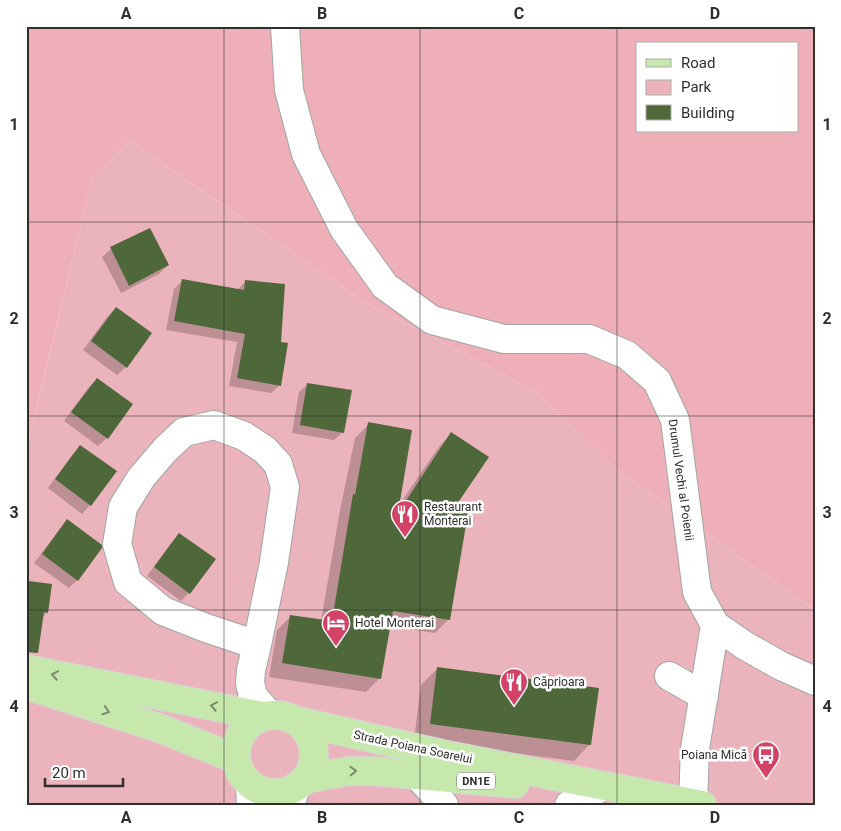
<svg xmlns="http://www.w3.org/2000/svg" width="841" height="831" font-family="Roboto,sans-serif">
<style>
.green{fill:#ebb3bb}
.forest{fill:#efafb8;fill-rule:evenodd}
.shadow{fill:#0003}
.building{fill:#4e683a}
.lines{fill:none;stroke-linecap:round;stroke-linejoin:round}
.minor-casing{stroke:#a2a5a0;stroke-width:30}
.major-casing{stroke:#d5d5d5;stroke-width:30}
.minor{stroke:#fff;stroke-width:28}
.major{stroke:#c7e8ad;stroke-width:28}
.oneway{stroke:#7a8c6d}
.grid{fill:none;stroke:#2e2f2d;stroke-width:1;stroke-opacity:0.55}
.labels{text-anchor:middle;stroke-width:5;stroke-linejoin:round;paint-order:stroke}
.shield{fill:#fff;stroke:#6d6d6c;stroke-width:1}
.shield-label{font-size:11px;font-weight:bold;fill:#2e2f2d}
.street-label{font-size:12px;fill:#2e2f2d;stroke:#fff}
.poi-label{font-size:12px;fill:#2e2f2d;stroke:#fff;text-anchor:start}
.neatline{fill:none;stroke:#2e2f2d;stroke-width:2}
.grid-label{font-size:16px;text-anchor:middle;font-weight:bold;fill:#2e2f2d}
</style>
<rect width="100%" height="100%" fill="#f5f8f3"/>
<path class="green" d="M130 141 365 302 536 391 615 468 815 610V805H26V451L92 178Z"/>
<path class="forest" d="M26 26H815V610L615 468 536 391 365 302 130 141 92 178 26 451ZM637 44H797V131H637Z"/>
<path class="shadow" d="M111 249 168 265 159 274 121 293 102 257Z
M182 281 237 290 245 282 280 343V385L271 393 229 386 237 342 166 330 174 289Z
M116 308 126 367 117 375 83 350 107 317Z
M97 379 107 438 98 446 64 421 88 388Z
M308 384 343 432 334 440 292 433 299 392Z
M369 424 397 508 438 448 451 434 449 619 435 633 389 626 380 678 366 692 269 677 277 630 291 616 321 621 340 510 355 438Z
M80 447 90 505 82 514 48 488 72 455Z
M67 521 77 580 69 588 34 563 59 530Z
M179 534 189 593 181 601 147 576 171 543Z
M29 582 47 612 43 616 26 624V585Z
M438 668 590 744 574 761 414 740 421 685Z"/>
<path class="building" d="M150 228 169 265 129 286 110 247Z
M182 279 244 290 245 280 285 284 281 342 288 343 281 386 237 378 245 334 174 321Z
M116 307 152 333 127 368 91 341Z
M97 378 133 404 108 439 71 412Z
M307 383 352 390 344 433 300 425Z
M368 422 412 430 398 513 451 432 489 457 453 510 468 513 450 620 393 611 381 679 282 663 290 615 332 621 353 494 355 495Z
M80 445 117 471 91 506 55 479Z
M67 519 102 545V548L78 581 42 554Z
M179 533 216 559 190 594 154 567Z
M29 581 52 584 48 613 44 612 38 653 26 652V595Z
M437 667 599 688 591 745 430 724Z"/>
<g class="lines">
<g class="minor-casing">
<path id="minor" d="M285 26 289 90 306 154 344 229 385 286 432 320 504 339H589L627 355 657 381 675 420 697 592 715 625 744 645 781 666 815 681
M257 645 206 628 163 611 128 582 117 544 123 507 141 478 165 450 184 432 214 425 244 436 265 450 278 464 285 487 274 562 257 645 251 670 250 683 253 696 269 714
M669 676 704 696
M418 776 444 805
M250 785 251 805
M693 803 695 749 715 625
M291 805 295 788
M569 805 595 791"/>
</g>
<g class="major-casing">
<path id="major" d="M26 669 262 716
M26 685 162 729 236 759
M236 754a39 39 0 1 1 78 0a39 39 0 1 1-78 0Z
M297 721 442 754 702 805
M305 779 349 771H372L515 784"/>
</g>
<use href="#minor" class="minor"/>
<use href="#major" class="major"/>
</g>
<defs><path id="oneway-chevron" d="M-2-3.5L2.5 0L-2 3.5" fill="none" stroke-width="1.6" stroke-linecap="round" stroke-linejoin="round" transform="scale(1.25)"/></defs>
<g class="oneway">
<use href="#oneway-chevron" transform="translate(55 675) rotate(-169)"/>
<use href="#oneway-chevron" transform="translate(214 706) rotate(-169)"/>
<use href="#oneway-chevron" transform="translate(106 711) rotate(18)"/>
<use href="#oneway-chevron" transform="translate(353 771) rotate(-2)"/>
</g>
<path class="grid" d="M224 26V805M420 26V805M617 26V805M26 222H815M26 416H815M26 610H815"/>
<defs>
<g id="restaurant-pin" transform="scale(1.4375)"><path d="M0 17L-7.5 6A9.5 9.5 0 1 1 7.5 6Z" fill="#d24367" stroke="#fff"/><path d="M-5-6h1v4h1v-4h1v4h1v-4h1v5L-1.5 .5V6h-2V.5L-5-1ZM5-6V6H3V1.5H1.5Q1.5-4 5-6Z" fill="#fff"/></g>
<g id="hotel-pin" transform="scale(1.4375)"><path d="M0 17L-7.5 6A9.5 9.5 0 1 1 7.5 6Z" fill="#d24367" stroke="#fff"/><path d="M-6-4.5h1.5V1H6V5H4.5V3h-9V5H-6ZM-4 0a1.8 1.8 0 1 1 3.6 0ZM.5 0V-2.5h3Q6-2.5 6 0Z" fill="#fff"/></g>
<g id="bus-pin" transform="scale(1.4375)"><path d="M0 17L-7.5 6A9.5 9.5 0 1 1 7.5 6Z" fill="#d24367" stroke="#fff"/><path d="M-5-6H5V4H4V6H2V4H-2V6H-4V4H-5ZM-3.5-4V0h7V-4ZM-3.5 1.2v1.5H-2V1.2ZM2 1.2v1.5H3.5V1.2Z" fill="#fff"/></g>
</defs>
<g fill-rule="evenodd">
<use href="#restaurant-pin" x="405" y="514"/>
<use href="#hotel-pin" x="336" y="623"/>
<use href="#restaurant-pin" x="514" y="682"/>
<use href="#bus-pin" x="766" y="755"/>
</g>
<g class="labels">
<rect class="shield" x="457" y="772.5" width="38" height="17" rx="4"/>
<g class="shield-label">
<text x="476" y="785">DN1E</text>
</g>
<g class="street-label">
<text transform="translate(681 480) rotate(82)" y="4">Drumul Vechi al Poienii</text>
<text transform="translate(413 747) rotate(12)" y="4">Strada Poiana Soarelui</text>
</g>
<g class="poi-label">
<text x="424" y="511">Restaurant<tspan x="424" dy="14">Monterai</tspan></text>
<text x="355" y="627">Hotel Monterai</text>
<text x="533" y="686">Căprioara</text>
<text x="747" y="759" text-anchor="end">Poiana Mică</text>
</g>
</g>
<rect width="841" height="831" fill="none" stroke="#ffffff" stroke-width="55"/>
<rect x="636" y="42" width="162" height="90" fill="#ffffff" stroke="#abacab"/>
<rect x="646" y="59" width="25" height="8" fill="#c7e8ad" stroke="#abacab"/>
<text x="681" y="68" font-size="15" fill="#2e2f2d">Road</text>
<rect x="646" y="80" width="25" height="15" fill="#ebb3bb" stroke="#abacab"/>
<text x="681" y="92" font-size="15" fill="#2e2f2d">Park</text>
<rect x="646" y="105" width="25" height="15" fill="#4e683a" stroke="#abacab"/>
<text x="681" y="118" font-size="15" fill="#2e2f2d">Building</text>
<path d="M45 778v8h78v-8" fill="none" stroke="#2e2f2d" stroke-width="2.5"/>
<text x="52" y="778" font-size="15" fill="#2e2f2d" stroke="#ffffff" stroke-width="4" paint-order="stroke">20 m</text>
<rect x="28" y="28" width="786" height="776" class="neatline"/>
<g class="grid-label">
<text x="126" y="19">A</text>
<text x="322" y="19">B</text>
<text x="519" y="19">C</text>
<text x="715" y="19">D</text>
<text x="14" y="130">1</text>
<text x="827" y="130">1</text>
<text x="14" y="324">2</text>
<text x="827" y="324">2</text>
<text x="14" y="518">3</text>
<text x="827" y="518">3</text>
<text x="14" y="712">4</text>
<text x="827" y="712">4</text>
<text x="126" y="823">A</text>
<text x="322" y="823">B</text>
<text x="519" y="823">C</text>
<text x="715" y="823">D</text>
</g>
</svg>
